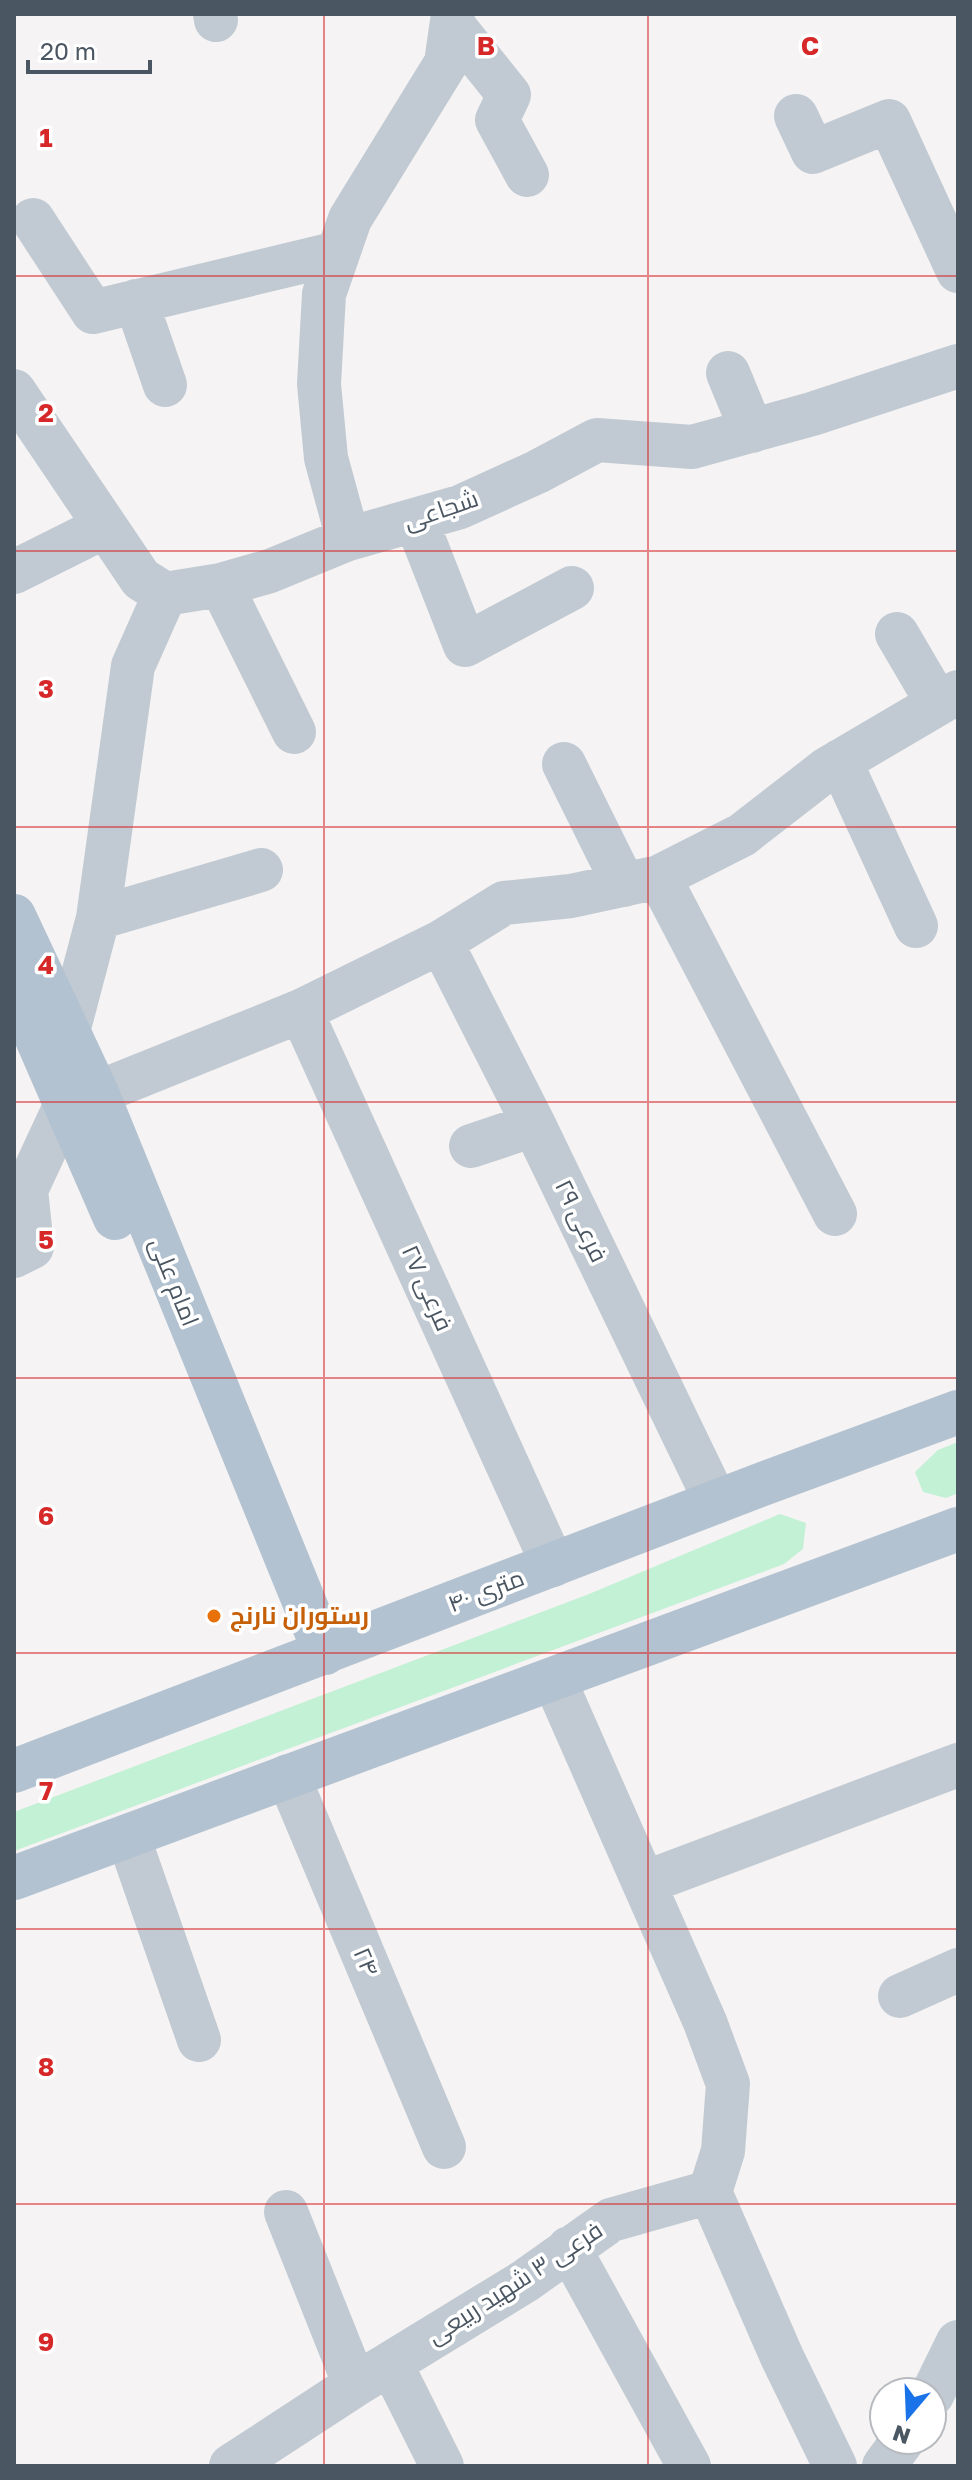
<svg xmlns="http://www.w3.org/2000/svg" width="972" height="2480" font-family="'Golos Text',Cairo,sans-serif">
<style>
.green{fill:#c3f1d5}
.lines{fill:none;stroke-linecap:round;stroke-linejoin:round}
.minor{stroke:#c1cad2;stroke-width:44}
.major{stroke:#b3c2d1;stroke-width:44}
.grid{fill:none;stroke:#d62828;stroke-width:2;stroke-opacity:0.55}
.food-dot{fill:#e8710a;stroke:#fff;stroke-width:3}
.labels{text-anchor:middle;stroke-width:7;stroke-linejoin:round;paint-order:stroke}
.street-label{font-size:24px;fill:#4a5661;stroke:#fff}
.food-label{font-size:24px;font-weight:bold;fill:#c56008;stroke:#fff;text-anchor:start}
.grid-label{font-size:26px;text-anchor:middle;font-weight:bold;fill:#d62828;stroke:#fff;stroke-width:7;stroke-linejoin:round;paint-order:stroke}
</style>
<rect width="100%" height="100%" fill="#f5f3f3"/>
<path class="green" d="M958 1442V1493L946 1498 923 1492 915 1472 938 1450Z
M780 1514 806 1523 803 1549 784 1564 14 1851V1812L589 1594Z"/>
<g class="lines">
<path class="minor" d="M215 14 216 20
M452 24 509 95 497 120 527 175
M796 116 813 152 889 121 958 271
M33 220 93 312 338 253
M136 301 165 385
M728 373 752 431
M14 391 141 579 165 594 221 585 270 571 348 539 460 507 537 472 597 440 692 447 812 414 958 366
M416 520 465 645 572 588
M348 539 326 458 319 384 324 294 350 219 446 63 453 14
M14 572 104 527
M221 585 294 732
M897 634 938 704
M840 761 916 926
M564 764 624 885
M659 877 835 1214
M98 918 261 870
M441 942 534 1125 716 1502
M301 1011 553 1565
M69 1028 98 918 133 666 165 594
M97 1093 301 1011 441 942 504 903 571 896 659 877 742 835 827 769 958 692
M471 1146 534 1125
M14 1256 32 1247 26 1190 67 1102
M288 1776 444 2147
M128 1836 199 2040
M644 1883 958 1765
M900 1996 958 1970
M710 2192 782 2357 835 2466
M286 2212 355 2385
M569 2248 689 2466
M391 2364 442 2466
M932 2395 958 2342
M231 2466 355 2385 525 2281 611 2220 710 2192 723 2151 728 2084 705 2022 554 1679
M884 2466 903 2440"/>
<path class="major" d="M14 916 97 1093 325 1653
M14 986 115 1218
M14 1771 760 1485 958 1412
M14 1878 958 1529"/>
</g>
<path class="grid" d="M324 14V2466M648 14V2466M14 276H958M14 551H958M14 827H958M14 1102H958M14 1378H958M14 1653H958M14 1929H958M14 2204H958"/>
<circle class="food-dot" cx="214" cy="1616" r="8"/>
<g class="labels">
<g class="street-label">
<text transform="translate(441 510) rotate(-19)" y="8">شجاعی</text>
<text transform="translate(581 1221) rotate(64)" y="8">فرعی ۲۹</text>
<text transform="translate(174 1282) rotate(68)" y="8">امام علی</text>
<text transform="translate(427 1288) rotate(66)" y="8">فرعی ۲۷</text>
<text transform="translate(486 1591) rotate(-21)" y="8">۴۰ متری</text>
<text transform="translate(366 1962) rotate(67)" y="8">۲۴</text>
<text transform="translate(515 2283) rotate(-33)" y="8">فرعی ۳ شهید ربیعی</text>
</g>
<g class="food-label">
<text x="230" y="1624">رستوران نارنج</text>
</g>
</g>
<g class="grid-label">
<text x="486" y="55">B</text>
<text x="810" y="55">C</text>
<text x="46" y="147">1</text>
<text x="46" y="422">2</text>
<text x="46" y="698">3</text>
<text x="46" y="974">4</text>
<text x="46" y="1249">5</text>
<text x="46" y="1525">6</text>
<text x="46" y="1800">7</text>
<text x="46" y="2076">8</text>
<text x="46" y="2351">9</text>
</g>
<rect width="972" height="2480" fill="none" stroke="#4a5661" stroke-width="32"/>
<g transform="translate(908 2416) rotate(199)"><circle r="38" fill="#ffffff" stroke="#b7bbc0" stroke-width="2"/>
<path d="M0-6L14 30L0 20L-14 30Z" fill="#1a73e8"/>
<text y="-12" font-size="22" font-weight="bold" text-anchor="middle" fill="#4a5661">N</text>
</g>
<path d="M28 60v12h122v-12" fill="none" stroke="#4a5661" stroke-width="4"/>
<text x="40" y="60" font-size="24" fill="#4a5661" stroke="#ffffff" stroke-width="6" paint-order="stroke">20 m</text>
</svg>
